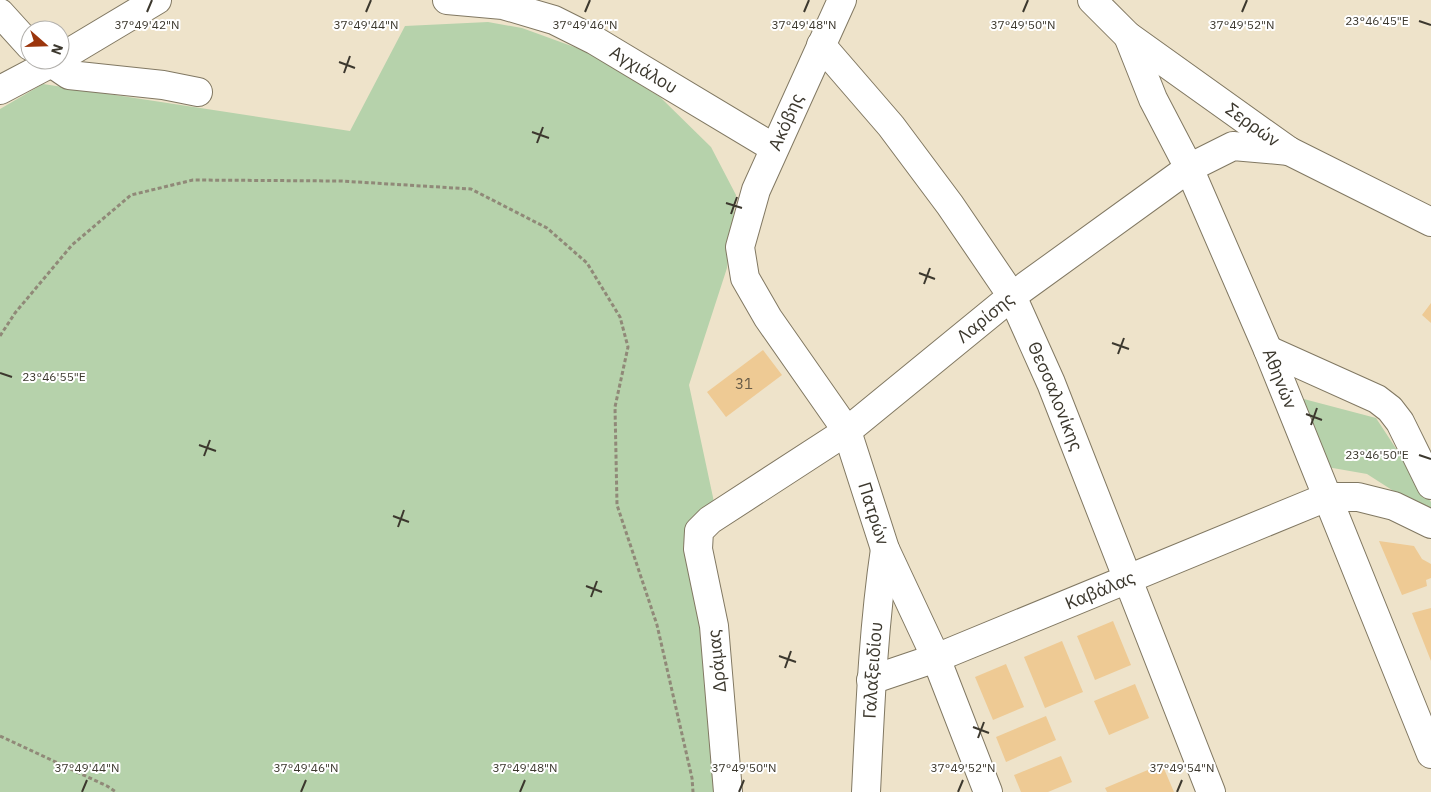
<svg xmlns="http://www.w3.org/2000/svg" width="1431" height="792" font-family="'IBM Plex Sans',sans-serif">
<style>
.green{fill:#b6d2ab}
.building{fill:#eeca94}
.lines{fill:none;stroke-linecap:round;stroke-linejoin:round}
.minor-casing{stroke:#817862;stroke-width:30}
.path{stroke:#908978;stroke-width:3;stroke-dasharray:4 2.5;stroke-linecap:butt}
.minor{stroke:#fff;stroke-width:28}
.ticks{fill:none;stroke:#3c382e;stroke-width:2}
.labels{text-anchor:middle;stroke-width:4;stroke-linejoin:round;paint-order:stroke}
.number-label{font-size:15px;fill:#685c48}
.street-label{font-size:18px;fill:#3c382e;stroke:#fff}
.ticks-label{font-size:12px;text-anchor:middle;fill:#3c382e;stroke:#fff;stroke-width:4;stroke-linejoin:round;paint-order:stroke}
</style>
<rect width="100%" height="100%" fill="#eee3ca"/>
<path class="green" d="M488 22 522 28 588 52 660 97 711 147 736 195 727 268 689 385 714 502 695 516 683 546 720 720 723 792H0V109L43 84 350 131 405 26Z
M1300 398 1376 418 1431 502V515L1367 474 1327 467Z"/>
<path class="building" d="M1431 303V323L1422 315Z
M763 350 782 375 726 417 707 392Z
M1379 541 1414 546 1422 559 1431 564V578L1426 580 1427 586 1402 595Z
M1431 608V661L1412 613Z
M1113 621 1131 665 1095 680 1077 636Z
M1062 641 1083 692 1045 708 1024 657Z
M1006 664 1024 707 993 720 975 677Z
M1135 684 1149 718 1109 735 1094 701Z
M1046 716 1056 740 1006 762 996 737Z
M1061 756 1072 782 1048 792H1021L1014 775Z
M1162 764 1174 792H1107L1105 788Z"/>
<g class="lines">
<g class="minor-casing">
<g id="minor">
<path id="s1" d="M447 0 503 5 554 20 594 40 774 148"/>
<path id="s2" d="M842 0 756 190 740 247 745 278 768 318 847 431 885 549 936 658 988 792"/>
<path id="s3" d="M1092 0 1128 36 1289 151 1431 222"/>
<path d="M0 13 30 46"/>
<path id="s4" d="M1128 36 1153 99 1189 168 1268 350 1431 754"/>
<path id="s5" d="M821 45 891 126 950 205 1012 296 1051 383 1211 792"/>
<path d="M60 58 157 0"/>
<path d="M47 60 69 75 163 85 198 92"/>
<path d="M0 90 57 60"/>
<path d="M1268 350 1377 399 1390 409 1400 422 1431 485"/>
<path id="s6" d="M871 680 936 658 1327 497H1358L1394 506 1431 524"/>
<path id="s7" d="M728 792 714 626 698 549 699 531 710 520 847 431 1012 296 1189 168 1233 146 1289 151"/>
<path id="s8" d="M866 792C870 711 873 630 885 549"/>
</g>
</g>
<path class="path" d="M0 336 15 313 72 245 131 195 193 180 341 181 471 189 547 228 587 263 620 317 628 347 615 407 617 505 657 625 692 778 693 792
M0 736 107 786 116 792"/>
<use href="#minor" class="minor"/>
</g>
<path class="ticks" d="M147 12 152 0M366 12 371 0M585 12 590 0M804 12 809 0M1023 12 1028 0M1242 12 1247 0M1419 21 1431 25M339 62 355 68M344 73 350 56M532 132 549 138M537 143 543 127M726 203 742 208M731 214 737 197M919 273 935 279M924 284 930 268M1112 343 1129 349M1118 354 1124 338M0 373 12 377M1306 414 1322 420M1311 425 1317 408M199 445 216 451M1419 455 1431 459M204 456 210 440M393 516 409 522M398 527 404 510M586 586 602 592M591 597 597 581M779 656 796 662M785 668 791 651M973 727 989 733M978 738 984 722M82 792 87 780M301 792 306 780M520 792 525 780M739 792 744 780M958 792 963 780M1177 792 1182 780"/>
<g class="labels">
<g class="number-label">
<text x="744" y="389">31</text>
</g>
<g class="street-label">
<text dy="6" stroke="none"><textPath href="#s1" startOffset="212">Αγχιάλου</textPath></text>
<text transform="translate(786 122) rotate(-66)" y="6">Ακόβης</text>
<text dy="6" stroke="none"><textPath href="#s3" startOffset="204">Σερρών</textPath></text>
<text dy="6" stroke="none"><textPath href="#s7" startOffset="621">Λαρίσης</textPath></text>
<text dy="6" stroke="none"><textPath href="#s4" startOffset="375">Αθηνών</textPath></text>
<text dy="6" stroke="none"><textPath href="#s5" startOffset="425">Θεσσαλονίκης</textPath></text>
<text dy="6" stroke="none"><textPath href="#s2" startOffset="570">Πατρών</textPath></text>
<text dy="6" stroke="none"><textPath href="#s6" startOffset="246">Καβάλας</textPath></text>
<text transform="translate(717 661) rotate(-96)" y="6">Δράμας</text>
<text dy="6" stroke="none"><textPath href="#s8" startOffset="122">Γαλαξειδίου</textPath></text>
</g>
</g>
<g class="ticks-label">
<text x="1377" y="25">23°46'45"E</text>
<text x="147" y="29">37°49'42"N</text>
<text x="366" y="29">37°49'44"N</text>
<text x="585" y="29">37°49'46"N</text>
<text x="804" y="29">37°49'48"N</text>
<text x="1023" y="29">37°49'50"N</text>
<text x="1242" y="29">37°49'52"N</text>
<text x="54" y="381">23°46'55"E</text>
<text x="1377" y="459">23°46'50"E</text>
<text x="87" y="772">37°49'44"N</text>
<text x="306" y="772">37°49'46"N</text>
<text x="525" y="772">37°49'48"N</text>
<text x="744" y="772">37°49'50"N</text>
<text x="963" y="772">37°49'52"N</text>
<text x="1182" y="772">37°49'54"N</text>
</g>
<g transform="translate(45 45) rotate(110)"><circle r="24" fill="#ffffff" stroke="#b1afab"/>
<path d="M0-4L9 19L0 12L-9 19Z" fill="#9b350c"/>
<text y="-8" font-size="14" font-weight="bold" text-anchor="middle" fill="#3c382e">N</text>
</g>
</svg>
